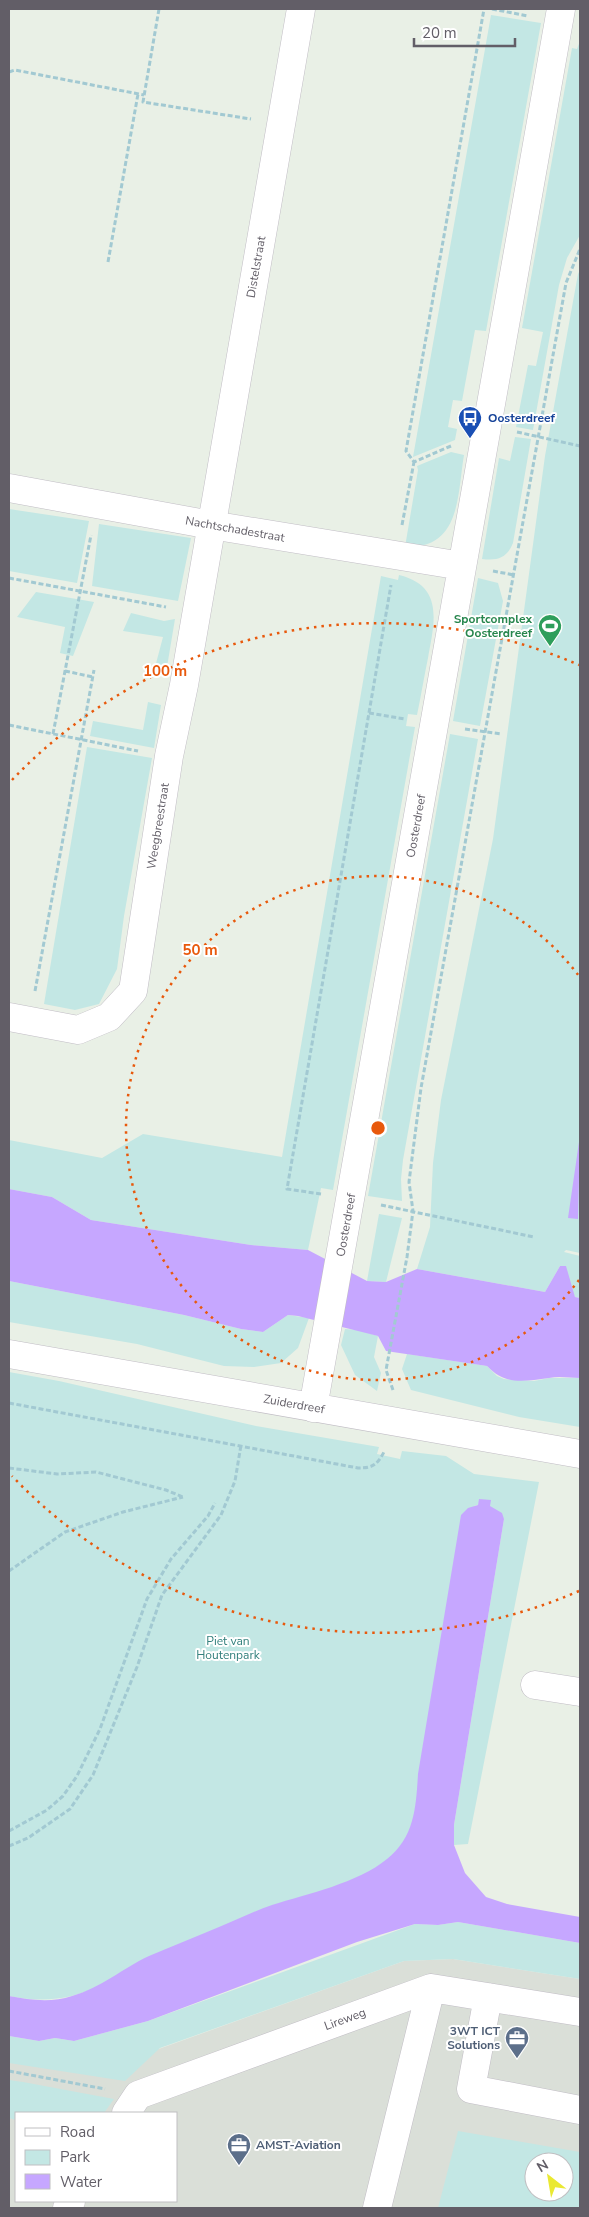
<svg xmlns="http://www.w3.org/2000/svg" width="589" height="2217" font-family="'Nunito Sans',sans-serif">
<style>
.industrial{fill:#dadfd8;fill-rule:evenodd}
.green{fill:#c3e7e4;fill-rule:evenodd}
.water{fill:#c6a7ff}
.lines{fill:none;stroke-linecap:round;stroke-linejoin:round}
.minor-casing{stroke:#c1bdc5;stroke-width:29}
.path{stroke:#a2c9d2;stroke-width:3;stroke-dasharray:5 2.5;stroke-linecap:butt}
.minor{stroke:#fff;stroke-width:28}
.ring{fill:none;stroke:#e8590c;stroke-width:2.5;stroke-dasharray:2.5 5}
.labels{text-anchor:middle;stroke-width:4;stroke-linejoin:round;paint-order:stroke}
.street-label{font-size:12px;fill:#625e67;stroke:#fff}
.transit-label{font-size:12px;font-weight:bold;fill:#164399;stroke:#fff;text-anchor:start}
.leisure-label{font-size:12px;font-weight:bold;fill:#27864d;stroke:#fff;text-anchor:end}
.park-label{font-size:12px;fill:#33807d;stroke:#fff}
.service-label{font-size:12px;font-weight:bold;fill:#4e5e75;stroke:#fff;text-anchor:end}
.centre{fill:#e8590c;stroke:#fff;stroke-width:2.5}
.ring-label{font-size:15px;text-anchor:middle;font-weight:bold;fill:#e8590c;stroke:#fff;stroke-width:4;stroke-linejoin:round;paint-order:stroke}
</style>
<rect width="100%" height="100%" fill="#e9f0e6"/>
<path class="industrial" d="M453 1959 580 1979V2208H9V2041L128 2060 404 1961ZM16 2113H176V2201H16ZM534 2162H564V2192H534Z"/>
<path class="green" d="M491 15 541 23 486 331 475 330 462 401 453 400 448 427 457 429 455 440 413 457Z
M580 41V235L567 258 559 285 533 430 516 427 528 365 536 366 543 332 522 328 572 48 577 49Z
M580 270V1253L566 1250 564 1252 580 1256V1298L575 1297 560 1266 545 1292 417 1269 430 1227 433 1163 441 1100 493 839 545 456 578 274Z
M515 437 531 439 513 543C507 558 498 561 482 559L499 458 510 461Z
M451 452 464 455C457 496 461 549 405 547L418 470 417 466Z
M9 509 89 521 77 583 9 571Z
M99 524 191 538 178 601 92 586Z
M399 575C445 586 434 624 428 658 424 677 421 696 417 715L408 714 406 726 415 727 333 1190 321 1188 308 1250 251 1245 91 1220 52 1197 9 1189V1140L102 1158 143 1134 282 1157 381 576 398 580Z
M478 578 498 583 503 601 480 726 453 721Z
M36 592 94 602 73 656 60 653 65 627 17 617Z
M131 613 164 621 175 619 166 673 154 671 163 637 123 631Z
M148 702 161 705 154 748 90 736 93 721 143 730Z
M450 734 478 739 403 1160 401 1179 402 1201 368 1196Z
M87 747 152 758 124 916 117 969 99 1004 75 1010 44 1004Z
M379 1214 402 1218 386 1282 367 1281Z
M9 1281 184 1315 241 1329 263 1332 288 1315 309 1318 298 1348 281 1363 254 1367 224 1366 137 1344 9 1322Z
M345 1329 359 1330 378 1336 374 1357 381 1373 377 1391 355 1375 341 1345Z
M407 1354 487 1366 497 1376 504 1379 534 1381 549 1378H580V1427L519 1417 411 1390 402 1369Z
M9 1372 59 1381 256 1426 379 1447 377 1454 400 1459 402 1451 446 1456 474 1474 539 1482 468 1844 454 1845V1825L504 1519 480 1499 478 1505 474 1506 417 1873 103 1984C72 2000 43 2003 9 1996Z
M458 1922 580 1943V1979L453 1959 404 1961 160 2048 125 2081 9 2063V2036L39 2041 55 2038 74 2041 148 2021 415 1924 438 1925Z
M9 2080 23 2082 114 2099 104 2113H16V2120L9 2118Z
M458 2131 580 2152V2208H438ZM534 2162H564V2192H534Z"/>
<path class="water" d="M580 1135 578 1219 568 1218Z
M9 1189 52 1197 91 1220 251 1245 308 1250 367 1281 386 1282 417 1269 545 1292 560 1266H566L575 1297 580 1298V1378C570 1378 559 1376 549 1378 524 1381 506 1386 487 1366L386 1351 378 1336 298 1316 288 1315 263 1332 241 1329 184 1315 9 1281Z
M479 1499 491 1500 490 1506 502 1513 504 1519 454 1825V1845L465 1873 486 1897 507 1904 580 1917V1943L458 1922 438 1925 415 1924 357 1942 148 2021 74 2041 55 2038 39 2041 9 2036V1996C30 2000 51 2003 72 1996 101 1988 123 1968 149 1956 172 1946 196 1937 219 1927 237 1920 254 1911 272 1905 307 1894 358 1883 387 1859 415 1837 416 1806 418 1774L461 1515 468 1508 478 1505Z"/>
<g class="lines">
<g class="minor-casing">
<path id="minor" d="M9 488 211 525 462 566
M9 1017 78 1030 109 1017 133 991 169 756 184 685 301 9
M9 1354 580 1454
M313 1408 561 9
M535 1685 580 1692
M488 1997 471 2089 580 2110
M126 2113 138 2095 431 1988 580 2012
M67 2208 71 2201
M377 2208 431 1988"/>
</g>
<path class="path" d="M159 9 143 102 251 119
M492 9 528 16
M9 72 15 70 144 95
M108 262 138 94
M517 432 580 446
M451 446 414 462 406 451 484 9
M402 525 414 462
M493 571 514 575
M9 578 166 607
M65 671 93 677
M369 713 405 719
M9 725 138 751
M465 729 502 734
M53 734 91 535
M35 991 94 670
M321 1194 287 1189 391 585
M381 1205 534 1237
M393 1390 386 1370 407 1257 413 1211 409 1182 421 1088 566 283 580 249
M9 1403 358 1468C373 1468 377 1465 384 1452
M9 1468 57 1474 96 1472 166 1490 183 1497
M9 1571 65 1532 123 1512 183 1497
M9 1831 47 1810 63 1796 77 1776 100 1729 147 1599 171 1559 208 1516 215 1503
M9 1846 28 1838 70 1809 93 1775 137 1667 162 1595 221 1515 235 1481 241 1445
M9 2071 105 2089"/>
<use href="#minor" class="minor"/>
</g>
<g class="ring">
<path d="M579 1280A252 252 0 1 1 579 976"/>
<path d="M579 1591A505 505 0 0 1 12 1476M12 780A505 505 0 0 1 579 665"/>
</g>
<defs>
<g id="bus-pin" transform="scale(1.25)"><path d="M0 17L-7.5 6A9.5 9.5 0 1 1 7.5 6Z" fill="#1a4fb4" stroke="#fff"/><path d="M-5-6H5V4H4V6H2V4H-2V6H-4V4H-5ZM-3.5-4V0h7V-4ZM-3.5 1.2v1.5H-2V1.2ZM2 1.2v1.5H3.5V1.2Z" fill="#fff"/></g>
<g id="stadium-pin" transform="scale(1.25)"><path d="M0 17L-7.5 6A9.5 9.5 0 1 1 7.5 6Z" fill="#2e9e5b" stroke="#fff"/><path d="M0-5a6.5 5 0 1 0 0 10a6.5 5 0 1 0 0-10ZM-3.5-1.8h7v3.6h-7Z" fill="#fff"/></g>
<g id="office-pin" transform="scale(1.25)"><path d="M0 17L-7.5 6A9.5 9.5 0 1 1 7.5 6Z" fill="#5c6f8a" stroke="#fff"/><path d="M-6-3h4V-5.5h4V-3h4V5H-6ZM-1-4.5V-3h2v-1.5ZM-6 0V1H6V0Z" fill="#fff"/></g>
</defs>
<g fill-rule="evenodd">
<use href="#bus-pin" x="470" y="418"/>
<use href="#stadium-pin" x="550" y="626"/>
<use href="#office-pin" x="517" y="2038"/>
<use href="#office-pin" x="239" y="2145"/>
</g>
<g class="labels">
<g class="street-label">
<text transform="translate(256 267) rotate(-80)" y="4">Distelstraat</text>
<text transform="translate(235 529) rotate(10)" y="4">Nachtschadestraat</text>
<text transform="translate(158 826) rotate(-81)" y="4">Weegbreestraat</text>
<text transform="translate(416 826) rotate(-80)" y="4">Oosterdreef</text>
<text transform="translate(346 1225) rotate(-80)" y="4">Oosterdreef</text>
<text transform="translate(294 1404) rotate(10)" y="4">Zuiderdreef</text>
<text transform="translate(345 2019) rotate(-20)" y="4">Lireweg</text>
</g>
<g class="transit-label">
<text x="488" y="422">Oosterdreef</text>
</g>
<g class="leisure-label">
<text x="532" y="623">Sportcomplex<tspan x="532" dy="14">Oosterdreef</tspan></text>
</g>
<g class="park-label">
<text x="228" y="1645">Piet van<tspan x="228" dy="14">Houtenpark</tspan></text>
</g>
<g class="service-label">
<text x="500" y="2035">3WT ICT<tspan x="500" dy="14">Solutions</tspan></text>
<text x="256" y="2149" text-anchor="start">AMST-Aviation</text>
</g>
</g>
<circle cx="378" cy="1128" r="8" class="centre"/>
<g class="ring-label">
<text x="165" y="676">100 m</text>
<text x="200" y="955">50 m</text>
</g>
<rect width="589" height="2217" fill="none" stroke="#625e67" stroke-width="20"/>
<rect x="15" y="2112" width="162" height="90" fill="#ffffff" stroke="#c0bfc2"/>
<rect x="25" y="2128" width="25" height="8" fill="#ffffff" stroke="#c0bfc2"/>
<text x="60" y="2137" font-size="15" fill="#625e67">Road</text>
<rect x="25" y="2150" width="25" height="15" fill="#c3e7e4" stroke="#c0bfc2"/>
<text x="60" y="2162" font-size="15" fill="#625e67">Park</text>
<rect x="25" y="2174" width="25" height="15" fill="#c6a7ff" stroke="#c0bfc2"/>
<text x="60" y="2187" font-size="15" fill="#625e67">Water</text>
<g transform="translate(549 2177) rotate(329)"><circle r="24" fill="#ffffff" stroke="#c0bfc2"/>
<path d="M0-4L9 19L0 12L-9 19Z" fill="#eae932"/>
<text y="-8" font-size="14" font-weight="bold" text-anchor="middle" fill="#625e67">N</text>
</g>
<path d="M414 38v8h101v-8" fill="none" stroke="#625e67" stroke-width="2.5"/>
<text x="422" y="38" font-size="15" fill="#625e67" stroke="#ffffff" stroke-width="4" paint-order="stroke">20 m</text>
</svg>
